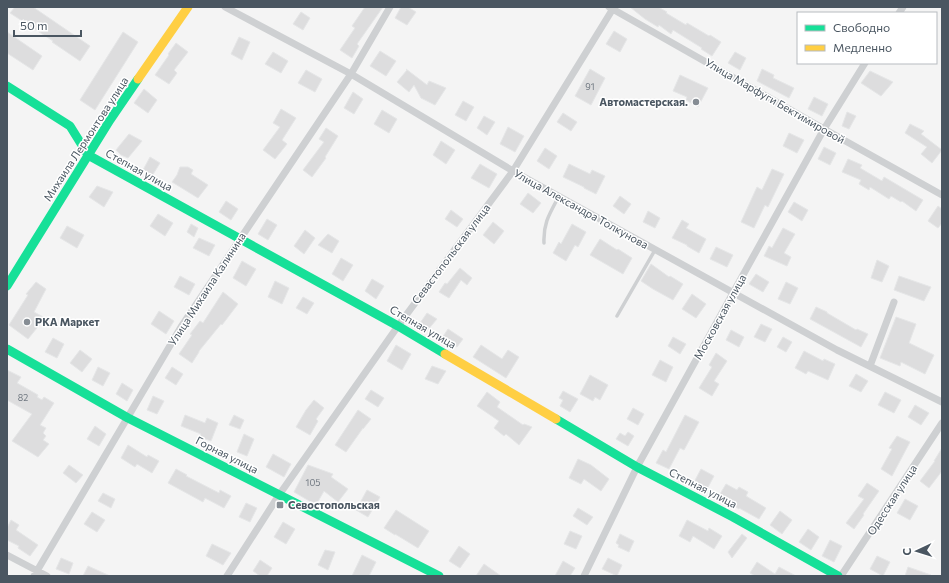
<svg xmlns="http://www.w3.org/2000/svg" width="949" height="583" font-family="Commissioner,sans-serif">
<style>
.building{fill:#ddddde;stroke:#e5e6e7}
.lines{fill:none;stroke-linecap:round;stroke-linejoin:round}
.lane{stroke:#ced0d2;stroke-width:3.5}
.street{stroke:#ced0d2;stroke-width:7}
.fast{stroke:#16e098;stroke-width:9}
.slow{stroke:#ffcf43;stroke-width:9}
.poi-dot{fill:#868d94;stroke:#fff;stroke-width:1.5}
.labels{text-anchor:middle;stroke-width:3;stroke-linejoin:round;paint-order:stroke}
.number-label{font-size:9px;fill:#707881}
.street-label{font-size:11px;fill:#4a5661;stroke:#fff}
.poi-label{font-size:11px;font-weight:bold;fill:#4a5661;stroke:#fff;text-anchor:start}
</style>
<rect width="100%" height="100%" fill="#f4f4f4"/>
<path class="building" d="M15 7H33L90 46 80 61 52 42 53 41 10 13Z
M365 7H383L357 44 359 46 352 58 340 50 355 28 352 26Z
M401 7H408L416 12 407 25 395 18Z
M630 7H658L667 12 666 13 686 25 687 23 709 36 710 35 721 42 712 56 701 49 702 48 673 30 671 34 659 25 658 27 645 19Z
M301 12 310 18 303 30 293 24Z
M614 31 627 39 620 52 606 44Z
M7 32 42 56 33 70 7 53Z
M123 32 138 42 95 110 80 100Z
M239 37 250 42 242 60 231 54Z
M176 43 188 52 174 70 177 73 169 84 155 75 169 55 168 54Z
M380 51 396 61 386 76 370 66Z
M273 52 288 61 281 73 265 64Z
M735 52 746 58 740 70 728 63Z
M406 69 427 85 429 81 446 88 435 105 421 98 414 85 409 92 397 82 407 70Z
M590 69 605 78 591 105 575 96Z
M762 69 774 75 773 78 794 88 789 98 757 81Z
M306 70 322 79 315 92 298 83Z
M870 71 893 82 881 96 861 83Z
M680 75 708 88 698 107 686 100 687 97 673 91Z
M144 89 157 100 148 113 134 103Z
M353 92 363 99 354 114 344 108Z
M814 97 828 104 822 116 808 109Z
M463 101 474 107 466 121 455 115Z
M281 109 296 118 282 140 287 144 275 159 263 150 280 127 273 123Z
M382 110 397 119 389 133 374 124Z
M847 112 856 116 849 129 842 126Z
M563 113 577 122 571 131 557 122Z
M484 116 495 122 487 135 477 128Z
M910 124 924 131 921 134 942 150 932 163 921 154 927 147 905 133Z
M508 127 524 136 515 152 500 144Z
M326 128 338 136 325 157 326 158 312 177 303 170 324 142 319 139Z
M789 133 804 140 797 153 783 146Z
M129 134 142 141 128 158 121 155 116 150Z
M441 141 455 150 446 164 433 155Z
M824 147 836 153 830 165 818 159Z
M545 148 557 156 549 169 537 161Z
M150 157 160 163 152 176 143 170Z
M848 159 862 165 860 168 882 181 884 177 923 200 916 211 902 201 901 202 891 196 889 199 870 187 869 190 859 184 861 180 842 172Z
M480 164 497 174 489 188 471 178Z
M569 164 590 174 592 170 605 176 596 194 584 188V187L563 177Z
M180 167H188L193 170 191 174 208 185 198 198 172 182 177 175Z
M772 169 784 174 768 207 765 205 754 228 741 222 757 187 762 190Z
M97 186 113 192 104 207 89 197Z
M528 193 541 203 533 213 520 204Z
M620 196 631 204 624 214 613 206Z
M226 201 238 209 231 220 219 212Z
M794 202 808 210 802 221 788 212Z
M938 206 942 209V223L938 228 928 221Z
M451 210 463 219 457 227 445 219Z
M648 211 660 218 655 228 643 222Z
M158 214 173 223 165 236 150 226Z
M267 219 277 225 268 240 258 234Z
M682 220 689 224 686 228 706 239 699 253 687 246V245L672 238Z
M493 222 504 231 494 244 483 235Z
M191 224 198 228 194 237 187 232Z
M572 224 586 232 578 247 575 245 566 261 553 253 559 242 561 244Z
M67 226 84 235 77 248 60 238Z
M783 228 795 234 784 253 791 257 787 266 764 256 769 246 772 248Z
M305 230 315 238 304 254 294 246Z
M328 234 339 241 332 253 318 245Z
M199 238 215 245 209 256 193 248Z
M600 239 617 250 618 249 632 258 623 274 590 255Z
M716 247 733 255 727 267 710 259Z
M341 258 353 265 343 281 332 274Z
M877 260 889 266 882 282 871 278Z
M242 261 256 269 246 286 233 278Z
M651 264 669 277 670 276 683 284 673 300 653 289 641 281Z
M460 268 472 278 467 285 461 280 449 298 439 292 445 283 447 284Z
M756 274 769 282 763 292 749 284Z
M180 276 195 284 189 295 174 287Z
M899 276 931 287 924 301 894 290Z
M372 279 384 286 376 299 365 291Z
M275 281 289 288 282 304 268 297Z
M36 282 46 289 34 312 45 318 28 339 9 325 28 295 26 294Z
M786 282 798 288 790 304 778 299Z
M223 292 238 304 222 325 221 324 199 351V352L192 363 179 354 192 335 190 334 200 321 203 323Z
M692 294 706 304 696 318 682 309Z
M303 297 314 303 307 314 296 308Z
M816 307 827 312V313L856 330 857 329 868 334 861 347 810 319Z
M159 311 174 321 166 334 151 324Z
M427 313 437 319 426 332 418 326Z
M896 317 916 324 909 343 934 355 925 374 901 362 900 366 880 358Z
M761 324 772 329 765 342 754 337Z
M448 329 463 339 457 347 449 343 442 338Z
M731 330 744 337 739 347 726 340Z
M673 337 686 344 680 354 668 346Z
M783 337 792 342 786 352 777 347Z
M53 338 64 344 57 358 45 352Z
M396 345 411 354 402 370 387 361Z
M481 345 502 359 508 350 519 357 506 378 473 357Z
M80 350 92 359 82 372 70 363Z
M804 351 823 361 824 359 835 364 828 380 808 371 806 374 795 368Z
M716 353 727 361 714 381 719 384 712 396 699 388 712 367 709 365Z
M660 360 673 367 666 382 652 375Z
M432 366 446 371 438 384 425 379Z
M98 367 110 373 103 386 92 380Z
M172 367 183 374 176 385 165 378Z
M7 370 21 377 17 383 38 395 37 397 42 400 44 397 54 403 40 425 46 428 43 433 46 436 43 440 49 444 38 457 12 441 32 414 7 400Z
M856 374 868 381 861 392 849 386Z
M590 375 608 385 600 400 595 397 593 401 580 394Z
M122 383 133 390 127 401 116 394Z
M371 390 384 398 378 407 365 399Z
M563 391 578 399 570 412 560 406 563 400 559 398Z
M487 392 500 402 497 407 523 425 524 424 532 427 519 445 506 434 504 436 494 428 499 421 477 406Z
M885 392 901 400 894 413 878 405Z
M153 396 164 401 157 414 147 410Z
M314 400 324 408 316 419 318 421 310 435 296 427 306 410Z
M915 405 929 413 921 425 908 417Z
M633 408 644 414 638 425 627 419Z
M358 410 371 419 363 429V428L346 452 335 445Z
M185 415 205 423 207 418 218 423 211 441 200 437 201 434 181 426Z
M234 415 244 420 240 429 229 425Z
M685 415 699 422 684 450 680 448 669 469 656 463 663 450 666 452Z
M95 426 106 434 99 446 87 439Z
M628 432 634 436 628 446 616 439 620 433 625 436Z
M244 434 254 439 247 456 237 452Z
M897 436 910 442 892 476 881 469 892 449 889 448Z
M128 445 147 457 148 455 159 461 152 473 137 464 135 467 121 458Z
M942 448V471L929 488 920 481 935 461H934Z
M273 454 291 464 284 477 266 467Z
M578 459 591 465 609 479 601 491 584 479 581 484 569 478Z
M69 465 83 475 76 483 63 473Z
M308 465 333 474 331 477 348 489 338 502 324 491 316 505 294 492Z
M176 469 187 475 186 476 219 493 220 490 231 496 224 508 205 498 203 502 168 483Z
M701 469 714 476 706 491 693 484Z
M867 483 879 491 863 514 864 515 854 529 846 523 864 499 858 496Z
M726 484 737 490 739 487 748 492 746 496 766 508 759 519 739 508V509L730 503 731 500 720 494Z
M367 490 380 497 368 517 356 510Z
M103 493 115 499 111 508 98 501Z
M905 499 918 506 910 520 897 513Z
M246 503 257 508 250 522 239 517Z
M578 508 593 517 587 525 573 516Z
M396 510 429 531 418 548 395 534V535L384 528Z
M780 511 792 520 782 534 770 525Z
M92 512 105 520 97 532 84 524Z
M11 520 19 525 16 530 38 545 30 556 18 548 19 546 7 540V528Z
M687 520 708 531 709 528 722 536 714 549 693 536 690 542 679 536Z
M283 522 295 529 286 544 274 537Z
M808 529 819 537 811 550 799 542Z
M570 531 582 536 576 549 564 544Z
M620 534 634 541 629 552 618 547 619 545 616 543Z
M742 534 747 538 732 558 728 552Z
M830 540 842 546 834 562 822 556Z
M212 544 231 553 223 565 206 556Z
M459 546 470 554 460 568 449 561Z
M325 550 335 552 328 570 318 565Z
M362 555 376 562 369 576H352Z
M877 556 890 562 883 576 870 569Z
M61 558 73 563 69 574 56 569Z
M608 558 622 565 617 576 602 569Z
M260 560 272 568 267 576H260L253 571Z
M563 561 575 568 570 576H555Z
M757 562 775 574 779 567 796 576H755L750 573Z
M484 564 501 576H476Z
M88 566 110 576H83Z
M908 567 931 575V576H905Z"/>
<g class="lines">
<path class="lane" d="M544 243C543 223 550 213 559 196
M617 316 655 250"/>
<path class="street" d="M225 7 351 74 513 171 837 350 942 402
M609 7 824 129 942 195
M899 13 903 7
M870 366 894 302
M7 555 47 576
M34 576 181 327 351 74 390 7
M227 576 279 495 398 326 513 171 614 7
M584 576 637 467 733 293 824 129 865 63
M841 576 942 423"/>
<path class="fast" d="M7 86 70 126 88 155 398 326 445 354
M7 286 110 120 138 79
M7 349 128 418 439 576
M556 419 637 467 733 517 838 576"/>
<path class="slow" d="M138 79 188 7
M445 354 556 419"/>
</g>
<g class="poi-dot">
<circle cx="696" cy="102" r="4"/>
<circle cx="27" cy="322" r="4"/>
<rect x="276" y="501" width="8" height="8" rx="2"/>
</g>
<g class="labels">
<g class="number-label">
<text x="590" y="90">91</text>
<text x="23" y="401">82</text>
<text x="313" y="486">105</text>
</g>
<g class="street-label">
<text transform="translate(775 101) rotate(30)" y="4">Улица Марфуги Бектимировой</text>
<text transform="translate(86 139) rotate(-57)" y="4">Михаила Лермонтова улица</text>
<text transform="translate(139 170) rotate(29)" y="4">Степная улица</text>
<text transform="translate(581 209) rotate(29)" y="4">Улица Александра Толкунова</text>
<text transform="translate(451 254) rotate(-53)" y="4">Севастопольская улица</text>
<text transform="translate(207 289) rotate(-57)" y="4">Улица Михаила Калинина</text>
<text transform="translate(720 317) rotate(-61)" y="4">Московская улица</text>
<text transform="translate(423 327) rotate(30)" y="4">Степная улица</text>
<text transform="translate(227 455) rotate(27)" y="4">Горная улица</text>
<text transform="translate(703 488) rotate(27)" y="4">Степная улица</text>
<text transform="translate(892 500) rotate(-57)" y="4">Одесская улица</text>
</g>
<g class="poi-label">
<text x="688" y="106" text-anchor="end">Автомастерская.</text>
<text x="35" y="326">РКА Маркет</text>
<text x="288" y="509">Севостопольская</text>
</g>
</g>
<rect width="949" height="583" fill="none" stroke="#4a5661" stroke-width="16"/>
<rect x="797" y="12" width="140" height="52" fill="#ffffff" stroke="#b7bbc0"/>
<rect x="805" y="25" width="20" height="6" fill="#16e098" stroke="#b7bbc0"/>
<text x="833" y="32" font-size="12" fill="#4a5661">Свободно</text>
<rect x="805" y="45" width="20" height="6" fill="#ffcf43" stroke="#b7bbc0"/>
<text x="833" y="52" font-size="12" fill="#4a5661">Медленно</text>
<g transform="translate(917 551) rotate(266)" stroke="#ffffff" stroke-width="3" paint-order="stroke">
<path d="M0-3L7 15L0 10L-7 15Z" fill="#4a5661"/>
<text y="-6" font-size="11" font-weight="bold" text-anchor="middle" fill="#4a5661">С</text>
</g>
<path d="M14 30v6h67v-6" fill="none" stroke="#4a5661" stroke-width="2"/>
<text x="20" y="30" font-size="12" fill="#4a5661" stroke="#ffffff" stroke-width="3" paint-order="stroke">50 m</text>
</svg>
